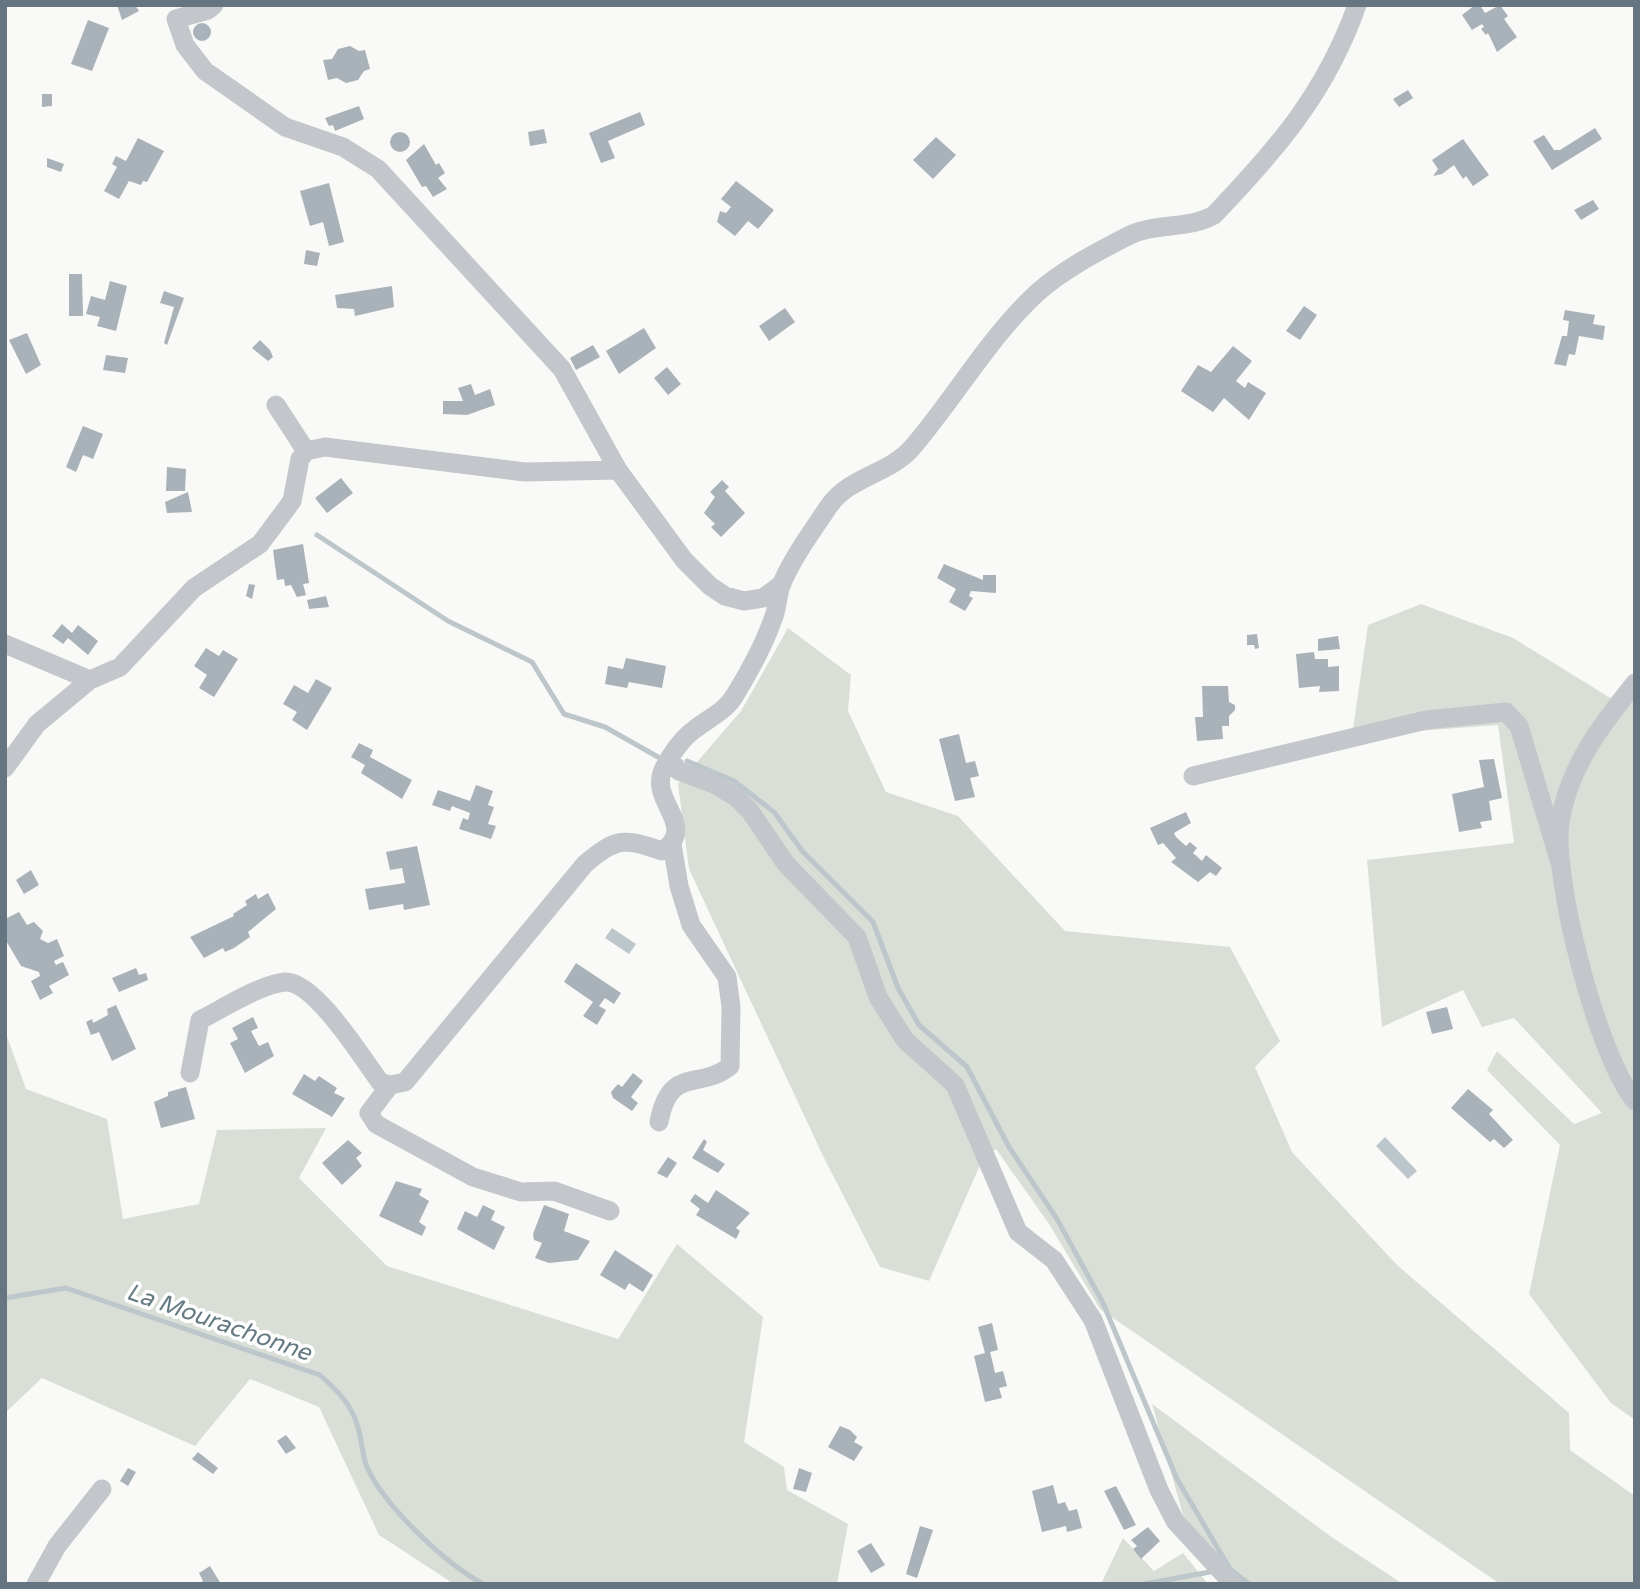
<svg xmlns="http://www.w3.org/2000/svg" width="1640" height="1589" font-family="'Varela Round',sans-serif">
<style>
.green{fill:#d9dfd6}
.water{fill:#bcc6cb}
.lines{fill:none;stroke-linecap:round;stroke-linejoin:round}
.stream{stroke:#bcc6cb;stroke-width:5}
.building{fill:#a9b2b8}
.minor{stroke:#c3c7cb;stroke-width:19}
.labels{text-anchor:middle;stroke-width:7;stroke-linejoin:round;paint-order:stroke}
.water-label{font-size:24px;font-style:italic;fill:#657a83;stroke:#fff}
</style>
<rect width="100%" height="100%" fill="#f9faf7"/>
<path class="green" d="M1421 604 1513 638 1625 707 1635 693V1420L1611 1403 1529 1294 1560 1145 1487 1070 1497 1051 1574 1124 1602 1113 1514 1018 1482 1027 1463 990 1382 1027 1367 860 1514 843 1498 725 1352 736 1368 625Z
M788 628 851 675 848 711 886 792 958 816 1065 931 1230 947 1280 1041 1255 1067 1292 1152 1397 1265 1569 1413 1570 1450 1635 1496V1584H1500L1100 1309 1049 1224 996 1149 984 1156 929 1281 880 1267 823 1156 689 869 678 784 741 711Z
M5 1031 26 1089 107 1119 123 1219 199 1204 217 1130 326 1128 299 1178 387 1266 618 1339 677 1244 763 1317 744 1442 784 1467 787 1490 848 1524 837 1584H454L379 1535 319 1407 250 1379 195 1446 42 1378 5 1413Z
M1152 1404 1330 1536 1403 1584H1241L1183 1515Z
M1123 1538 1154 1571 1183 1553 1208 1584H1101Z"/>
<path class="water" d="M612 928 636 944 629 954 605 938Z
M1385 1137 1417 1171 1408 1179 1376 1146Z"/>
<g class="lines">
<path class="stream" d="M317 535 448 621 532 662 564 714 605 727 658 757
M687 761 734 781 774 812 803 852 873 922 898 988 919 1025 967 1067 1009 1147 1057 1219 1103 1303 1177 1479 1230 1569 1249 1584
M5 1298 66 1288 320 1375C341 1394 354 1407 360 1435 362 1445 363 1458 367 1467 385 1507 445 1563 483 1584
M1144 1584 1210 1572"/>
</g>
<path class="building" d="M117 5H135L139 11 122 20Z
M1475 5H1480L1485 13 1500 5 1508 16 1504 19 1517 37 1497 52 1488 33 1486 35 1481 29 1484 27 1482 24 1472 30 1462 15Z
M88 20 109 28 92 71 71 64Z
M193 32a9 9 0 1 1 18 0a9 9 0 1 1-18 0Z
M350 46 359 51 365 50 370 69 364 71 358 80 346 83 337 78 328 80 323 60 332 59 338 49Z
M1408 90 1413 98 1399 107 1393 99Z
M42 94H52V106L42 107Z
M359 106 364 119 335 131 333 125 329 126 325 118Z
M640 112 645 125 608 141 615 158 601 163 589 133Z
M1595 128 1602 139 1552 170 1533 141 1544 135 1554 150H1560Z
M544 129 547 143 530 146 528 132Z
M390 142a10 10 0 1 1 20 0a10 10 0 1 1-20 0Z
M936 137 956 155 933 179 913 160Z
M138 138 164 151 147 182 143 181 141 185 129 181 119 199 104 191 117 167 112 164 116 156 126 161Z
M1463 139 1489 175 1473 186 1466 176 1463 179 1454 165 1442 174 1433 176 1438 169 1432 160Z
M424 144 436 165 439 163 445 173 438 178 447 189 433 197 426 186 422 187 406 160Z
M47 158 64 164 61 172 47 167Z
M736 181 774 210 758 229 748 221 735 236 717 222 720 211 726 213 731 207 721 199Z
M329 183 344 242 329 246 323 222 310 226 300 191Z
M1593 200 1599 209 1581 220 1574 210Z
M306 250 320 253 317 266 304 264Z
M69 274H82L83 316H69Z
M110 281 127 286 116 331 97 326 100 317 86 314 91 296 105 300Z
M392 286 394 307 355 316 354 309 337 308 335 295Z
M164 291 184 298 167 345 164 343 174 307 160 303Z
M1304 306 1317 315 1300 340 1286 331Z
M785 308 795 322 769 341 759 326Z
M1565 310 1595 315 1593 324 1605 326 1603 340 1579 336 1575 355 1569 354 1566 366 1554 364 1562 336H1567L1569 321 1563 320Z
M644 328 656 348 619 374 606 351Z
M27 333 41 365 26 374 9 340Z
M260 340 270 350 273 357 268 361 252 348Z
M593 345 600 357 576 370 570 358Z
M1233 346 1252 361 1236 381 1245 388 1248 382 1266 393 1249 420 1224 398 1213 412 1181 391 1198 365 1211 372Z
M106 355 128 358 125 373 103 370Z
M667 367 681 384 668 395 654 378Z
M471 384 475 395 490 389 495 405 467 415 443 414V401H463L458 388Z
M83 426 103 434 93 459 83 455 76 472 66 467Z
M167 467 186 469 185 491H166Z
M341 478 353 493 327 513 315 498Z
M722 480 729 487 725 491 745 513 721 537 711 527 715 524 704 513 715 497 710 492Z
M188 492 192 512 167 513 165 502Z
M303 544 309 583 303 584 306 595 297 597 291 585 285 586 284 579 277 580 273 550Z
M944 564 983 580V575H996V593L971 591 969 596 973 598 965 611 949 602 956 589 937 578Z
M249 584 255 585 252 599 246 596Z
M326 596 329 607 309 609 307 600Z
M62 624 72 633 78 625 98 641 88 655 68 638 63 644 52 636Z
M1257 634 1259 648 1255 649 1254 645H1247V635Z
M1338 636 1340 649 1318 651V639Z
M206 648 219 656 223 650 238 659 214 697 199 688 207 675 194 666Z
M1314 652 1315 659H1328V667L1339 666V691L1319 692 1320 686 1299 688 1296 654Z
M626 658 666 666 662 688 629 682 627 688 605 684 608 666 623 669Z
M316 679 332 688 307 730 292 720 297 712 283 704 294 685 308 693Z
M1202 686H1228L1229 702 1235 705V710L1229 716V726H1222L1223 739 1197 741 1195 717H1203Z
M959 734 966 763 975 761 979 776 970 778 975 797 955 801 939 739Z
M359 743 373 750 370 757 412 780 402 799 361 773 365 765 351 757Z
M1494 759 1502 798 1489 801 1492 820 1480 822 1482 828 1459 832 1452 794 1484 787 1479 760Z
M476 785 493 791 488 805 494 807 488 824 496 826 491 839 459 829 463 818 468 820 470 813 452 806 450 811 432 805 438 790 470 801Z
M1186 812 1191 823 1174 833 1176 837 1186 846 1190 842 1197 848 1193 853 1202 861 1206 855 1222 868 1216 876 1210 872 1198 882 1171 862 1176 858 1163 843 1158 845 1150 828Z
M417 846 430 905 404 910 403 904 369 910 365 889 405 883 402 868 390 870 386 852Z
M31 870 39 885 24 894 16 880Z
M268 893 276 909 248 932 250 937 234 948 225 952 223 948 204 958 190 937 234 916 233 914 247 905 245 901 256 894 258 899Z
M19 912 27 925 34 922 43 931 40 939 48 943 57 939 64 956 54 961 56 965 63 962 69 975 49 986 53 993 40 1000 31 981 40 976 39 972 21 966 5 939V919Z
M576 963 621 993 614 1004 605 998 599 1006 606 1010 597 1025 583 1016 593 1002 564 982Z
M136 968 139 975 146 973 148 980 119 992 112 978Z
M116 1005 136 1049 112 1061 99 1032 91 1035 86 1022 92 1019 93 1023 108 1015 107 1009Z
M1447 1007 1453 1029 1432 1034 1426 1012Z
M253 1017 258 1028 251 1031 259 1046 268 1042 274 1056 245 1073 230 1043 238 1039 232 1028Z
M633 1073 643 1081 631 1097 638 1103 632 1111 613 1098 611 1092 618 1084 622 1087Z
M304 1074 315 1081 319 1076 337 1088 334 1093 345 1098 332 1117 292 1094Z
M186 1087 195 1119 161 1128 154 1102 168 1096V1092Z
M1468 1089 1493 1110 1489 1114 1513 1140 1504 1148 1494 1139 1490 1142 1451 1108Z
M704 1139 707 1142 703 1150 725 1164 718 1173 692 1158Z
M348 1140 362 1153 356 1158 362 1166 342 1185 322 1163Z
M668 1157 677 1163 667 1178 657 1173Z
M396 1181 422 1189 419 1195 429 1201 419 1222 426 1227 422 1236 379 1216Z
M716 1190 750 1213 736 1228 740 1231 736 1239 696 1215 700 1209 690 1201 695 1194 708 1203Z
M483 1205 495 1211 491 1220 505 1227 494 1250 457 1229 465 1211 477 1217Z
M544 1205 569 1214 564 1231 590 1241 578 1260 549 1263 535 1258 542 1243 534 1240 533 1234Z
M615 1250 653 1275 643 1292 629 1283 625 1290 600 1275Z
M992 1323 998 1350 990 1352 993 1364 995 1373 1003 1371 1007 1386 999 1388 1002 1398 985 1402 974 1356 985 1353 978 1327Z
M840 1426 850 1430 857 1437 854 1442 863 1447 854 1461 828 1447Z
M286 1435 296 1448 286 1454 277 1441Z
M198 1452 218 1468 213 1474 192 1459Z
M128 1468 136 1472 128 1486 120 1481Z
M799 1468 812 1473 806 1492 793 1489Z
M1053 1485 1058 1504 1065 1502 1069 1511 1077 1509 1082 1528 1067 1532 1066 1526 1042 1532 1032 1491Z
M1116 1486 1136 1525 1124 1530 1104 1491Z
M920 1526 933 1530 917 1578 906 1574Z
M1148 1527 1160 1541 1141 1559 1133 1549 1137 1546 1131 1540Z
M871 1543 885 1565 871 1573 857 1551Z
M210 1566 221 1584H198L203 1581 199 1573Z"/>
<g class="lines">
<path class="minor" d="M176 19 185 45 205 71 285 127 343 147 378 169 562 369 618 470 684 560 710 586 725 596 744 601 763 598 782 584
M176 19 208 10 214 5
M276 405 306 451
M5 644 90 680
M1635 683C1602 724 1568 768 1560 822 1552 879 1598 1057 1635 1101
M671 761 679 771 714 784 736 797 750 811 786 864 857 937 878 997 905 1040 955 1085 1018 1232 1054 1260 1093 1320 1159 1490 1175 1521 1233 1584
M5 768 37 724 90 680 120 667 194 588 260 544 292 501 300 459 306 451 325 447 525 472 618 470
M1193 776 1426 720 1506 712 1519 726 1560 863
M190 1073 200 1020C222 1009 261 984 285 982 314 980 363 1059 380 1082L390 1085 405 1082 585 864C617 837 624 838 662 851 699 826 649 802 663 770 669 757 682 738 695 729 709 718 726 711 735 695 749 672 764 645 773 619 778 608 777 594 782 583 793 557 813 530 829 506 849 477 888 474 911 449 955 398 988 338 1038 292 1064 269 1097 252 1128 236 1156 222 1188 230 1214 215 1277 149 1326 93 1357 5
M390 1085 369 1113 376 1124 473 1177 521 1192 554 1191 610 1211
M659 1122C670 1064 700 1091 730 1066L731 1007 727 977 691 925 679 886 672 844
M36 1584 57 1546 102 1489"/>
</g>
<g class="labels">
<g class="water-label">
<text transform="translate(219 1322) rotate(19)" y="8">La Mourachonne</text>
</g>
</g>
<rect width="1640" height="1589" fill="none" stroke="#657582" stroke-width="14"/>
</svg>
